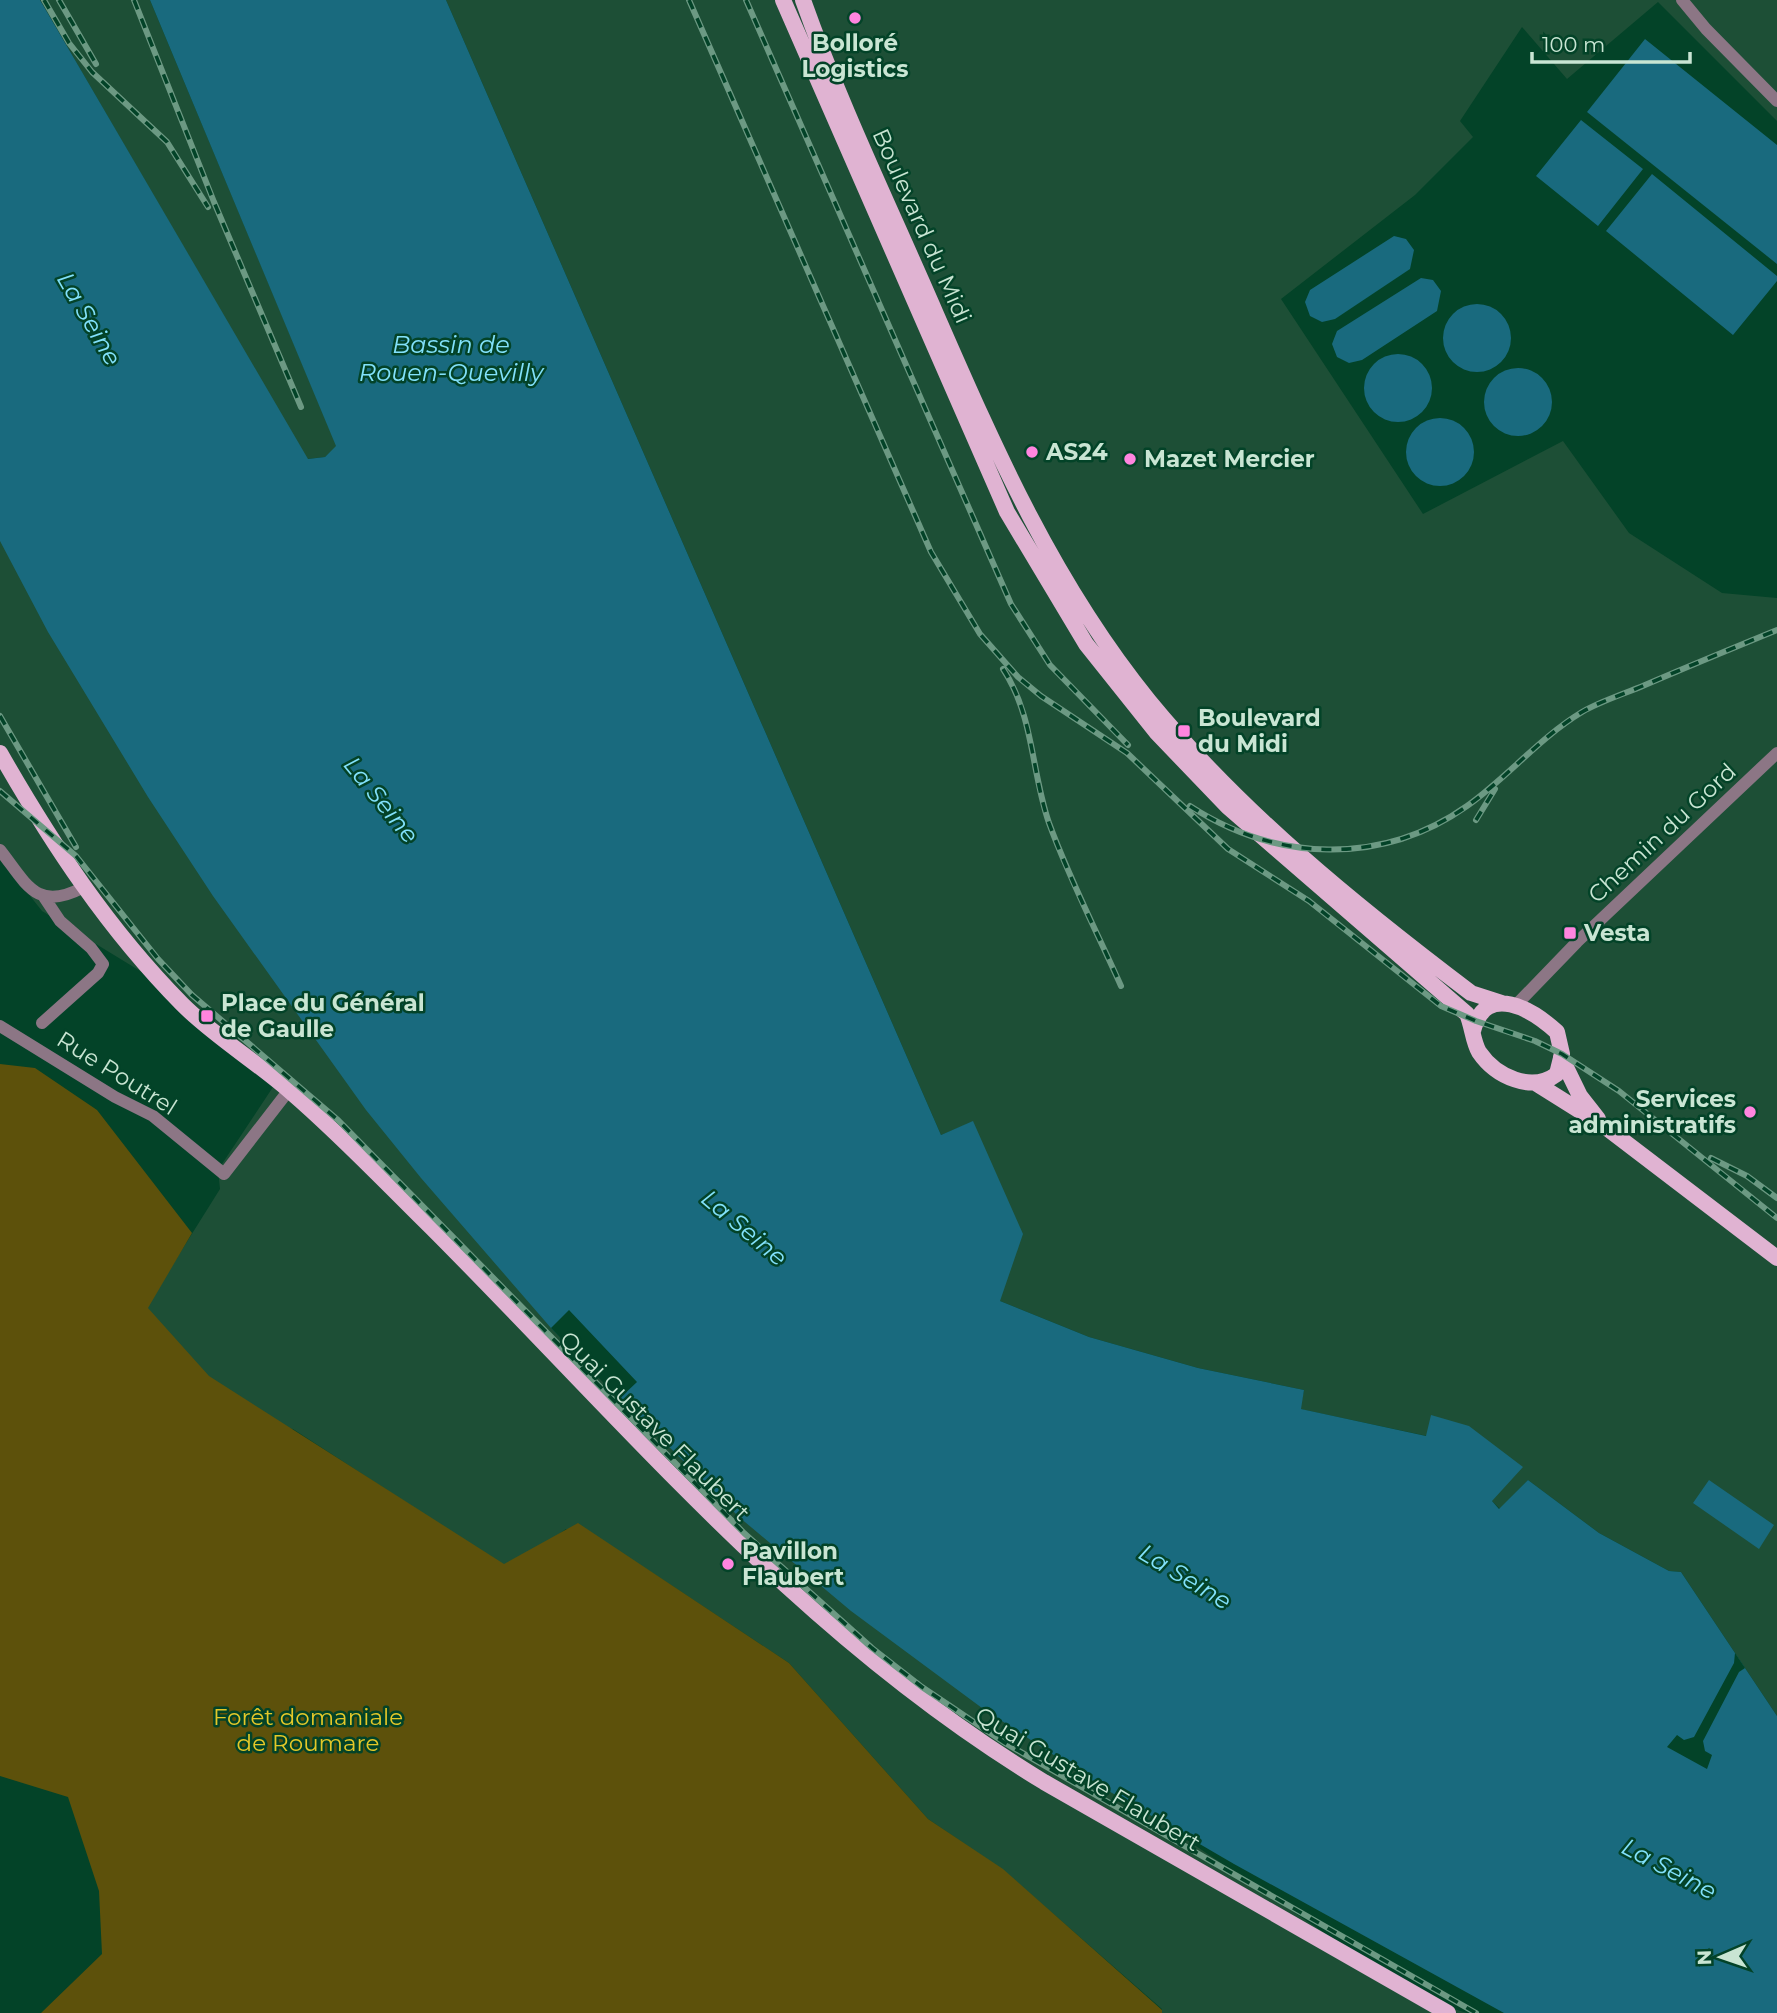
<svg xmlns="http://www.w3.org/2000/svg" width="1777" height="2013" font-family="Montserrat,sans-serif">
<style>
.built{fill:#1d4f36}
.green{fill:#5d510b}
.water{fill:#196a7e}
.pier{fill:#034328}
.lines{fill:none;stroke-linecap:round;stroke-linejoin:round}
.minor{stroke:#8c7685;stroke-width:12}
.major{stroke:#e0b3d2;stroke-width:16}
.rail-casing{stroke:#6c9983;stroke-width:6}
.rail{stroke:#034328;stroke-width:3.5;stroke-dasharray:10;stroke-linecap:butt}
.poi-dot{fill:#ff85df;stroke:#034328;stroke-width:2.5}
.labels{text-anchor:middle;stroke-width:5;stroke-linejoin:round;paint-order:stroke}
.poi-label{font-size:23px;font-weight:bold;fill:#c9e5d3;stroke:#034328;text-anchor:start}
.street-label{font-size:23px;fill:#c9e5d3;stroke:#034328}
.park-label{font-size:23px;fill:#e4c829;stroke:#034328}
.water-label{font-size:24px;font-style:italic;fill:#82e1fc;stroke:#034328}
</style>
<rect width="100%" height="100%" fill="#034328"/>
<path class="built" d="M40 0H150L337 447 325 457 307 459Z
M446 0H1777V121L1658 2 1567 79 1522 27 1460 121 1473 137 1415 195 1281 299 1423 514 1563 441 1629 533 1722 593 1777 598V1716L1681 1572 1669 1571 1599 1533 1528 1480 1500 1509 1427 1436 1300 1409 1304 1390 1198 1368 1089 1337 1000 1301 973 1122 941 1135Z
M0 479 1001 1714 1422 1999 1467 2013H1162V2009L1003 1870 928 1819 789 1663 648 1570 566 1529 510 1570 293 1429 243 1421 138 1313 158 1288 220 1189 218 1170 273 1087 281 1094 163 985 42 911 0 858Z"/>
<path class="green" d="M0 1064 35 1068 97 1110 192 1233 148 1308 209 1376 504 1564 578 1523 789 1663 928 1819 1003 1869 1162 2010V2013H41L102 1954 99 1891 68 1797 0 1776Z"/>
<path class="water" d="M0 0H40L308 459 325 457 336 446 150 0H446L941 1135 973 1121 1023 1234 1000 1301 1089 1337 1198 1368 1304 1390 1301 1409 1426 1436 1431 1415 1469 1426 1523 1467 1492 1501 1499 1509 1528 1480 1599 1533 1669 1571 1681 1572 1777 1716V2013H1504L1234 1864 1107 1790 982 1708 851 1611 739 1517 551 1328 421 1178 366 1110 213 896 148 797 48 632 0 541Z
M1645 39 1777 145V264L1587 112Z
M1581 120 1643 169 1598 226 1536 176Z
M1652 174 1777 276V281L1733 335 1606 231Z
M1394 236 1406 239 1414 250 1410 269 1335 319 1322 322 1310 316 1305 302 1310 290Z
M1421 278 1433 280 1441 291 1437 311 1362 360 1349 363 1337 357 1332 344 1337 331Z
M1443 338a34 34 0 1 1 68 0a34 34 0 1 1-68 0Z
M1364 388a34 34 0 1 1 68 0a34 34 0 1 1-68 0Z
M1484 402a34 34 0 1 1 68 0a34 34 0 1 1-68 0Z
M1406 452a34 34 0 1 1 68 0a34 34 0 1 1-68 0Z
M1709 1480 1774 1525 1759 1549 1693 1503Z"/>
<path class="pier" d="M569 1310 637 1382 619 1399 551 1328Z
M1735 1653 1745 1668 1739 1672 1703 1741 1705 1751 1712 1755 1707 1769 1667 1747 1677 1735 1684 1740 1694 1737 1734 1663Z"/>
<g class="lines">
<path class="minor" d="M1682 0 1706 29 1777 101
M0 850C26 883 36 912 82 888
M1517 1004 1577 942 1777 753
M42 1023 98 973 103 964 91 948 60 921 44 897
M0 1026 115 1097 153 1116 224 1174 289 1090"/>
<path class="major" d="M783 0 1007 512 1086 644 1157 733 1228 807 1467 1014C1472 1025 1473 1042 1479 1052 1496 1077 1532 1093 1557 1074L1562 1054 1557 1032C1533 1010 1486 981 1473 1031
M803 0C837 96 881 189 922 282 987 430 1046 574 1149 701 1241 813 1356 906 1471 993L1502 1003
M0 753C52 844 108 929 182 1004 215 1037 257 1062 292 1093 342 1136 388 1185 436 1232 632 1429 803 1636 1044 1782L1448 2013
M1561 1057 1580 1096 1598 1119
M1537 1084 1604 1126 1777 1258"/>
<g class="rail-casing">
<path id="rail" d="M44 0 69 43 92 72 167 142 208 207
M59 0 96 64
M134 0 214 202 301 407
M689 0 931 552 980 634 1018 677 1041 696 1127 753 1228 849 1309 901 1441 1006 1476 1021 1535 1041 1562 1054 1619 1091 1777 1218
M746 0 1011 604 1050 665 1128 745
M1003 669C1034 716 1031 771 1049 823 1069 878 1097 932 1121 986
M0 716 76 847
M0 791 76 856 158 959 192 995 338 1120 744 1533 872 1648 922 1687 1005 1743 1476 2013
M1190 806C1276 862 1382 866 1467 806 1508 777 1539 738 1582 712 1601 701 1624 694 1645 685 1689 666 1733 648 1777 630
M1476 820 1495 789
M1711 1158 1747 1176 1777 1198"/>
</g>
<use href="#rail" class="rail"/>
</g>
<g class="poi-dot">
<circle cx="855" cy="18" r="7"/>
<circle cx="1032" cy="452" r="7"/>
<circle cx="1130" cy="459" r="7"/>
<rect x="1177" y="724" width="14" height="14" rx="3.5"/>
<rect x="1563" y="926" width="14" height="14" rx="3.5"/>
<rect x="200" y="1009" width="14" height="14" rx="3.5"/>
<circle cx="1750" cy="1112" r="7"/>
<circle cx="728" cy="1564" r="7"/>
</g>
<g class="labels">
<g class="poi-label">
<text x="855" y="51" text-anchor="middle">Bolloré<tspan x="855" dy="26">Logistics</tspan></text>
<text x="1046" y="460">AS24</text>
<text x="1144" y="467">Mazet Mercier</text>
<text x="1198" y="726">Boulevard<tspan x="1198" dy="26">du Midi</tspan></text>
<text x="1584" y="941">Vesta</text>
<text x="221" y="1011">Place du Général<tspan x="221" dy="26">de Gaulle</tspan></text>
<text x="1736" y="1107" text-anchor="end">Services<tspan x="1736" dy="26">administratifs</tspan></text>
<text x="742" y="1559">Pavillon<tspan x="742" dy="26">Flaubert</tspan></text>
</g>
<g class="street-label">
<text transform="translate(922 226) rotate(66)" y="8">Boulevard du Midi</text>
<text transform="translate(1662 833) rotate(-43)" y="8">Chemin du Gord</text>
<text transform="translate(117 1073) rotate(32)" y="8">Rue Poutrel</text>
<text transform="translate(655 1426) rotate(45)" y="8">Quai Gustave Flaubert</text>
<text transform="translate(1088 1779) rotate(31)" y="8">Quai Gustave Flaubert</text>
</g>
<g class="park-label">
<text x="308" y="1725">Forêt domaniale<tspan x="308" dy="26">de Roumare</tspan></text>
</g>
<g class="water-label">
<text transform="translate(89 319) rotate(60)" y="8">La Seine</text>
<text x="451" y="353">Bassin de<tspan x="451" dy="28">Rouen-Quevilly</tspan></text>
<text transform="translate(381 800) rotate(51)" y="8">La Seine</text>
<text transform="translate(744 1228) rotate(40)" y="8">La Seine</text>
<text transform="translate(1185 1577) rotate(31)" y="8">La Seine</text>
<text transform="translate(1669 1869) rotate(28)" y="8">La Seine</text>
</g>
</g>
<g transform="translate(1721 1957) rotate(268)" stroke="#034328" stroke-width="5" paint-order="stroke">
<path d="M0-5L12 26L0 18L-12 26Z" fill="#c9e5d3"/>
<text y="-10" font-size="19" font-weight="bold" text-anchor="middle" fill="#c9e5d3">N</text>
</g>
<path d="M1532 52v10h158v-10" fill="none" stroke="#c9e5d3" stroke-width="3.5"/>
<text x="1542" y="52" font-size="21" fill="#c9e5d3" stroke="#034328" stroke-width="5" paint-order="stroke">100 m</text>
</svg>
